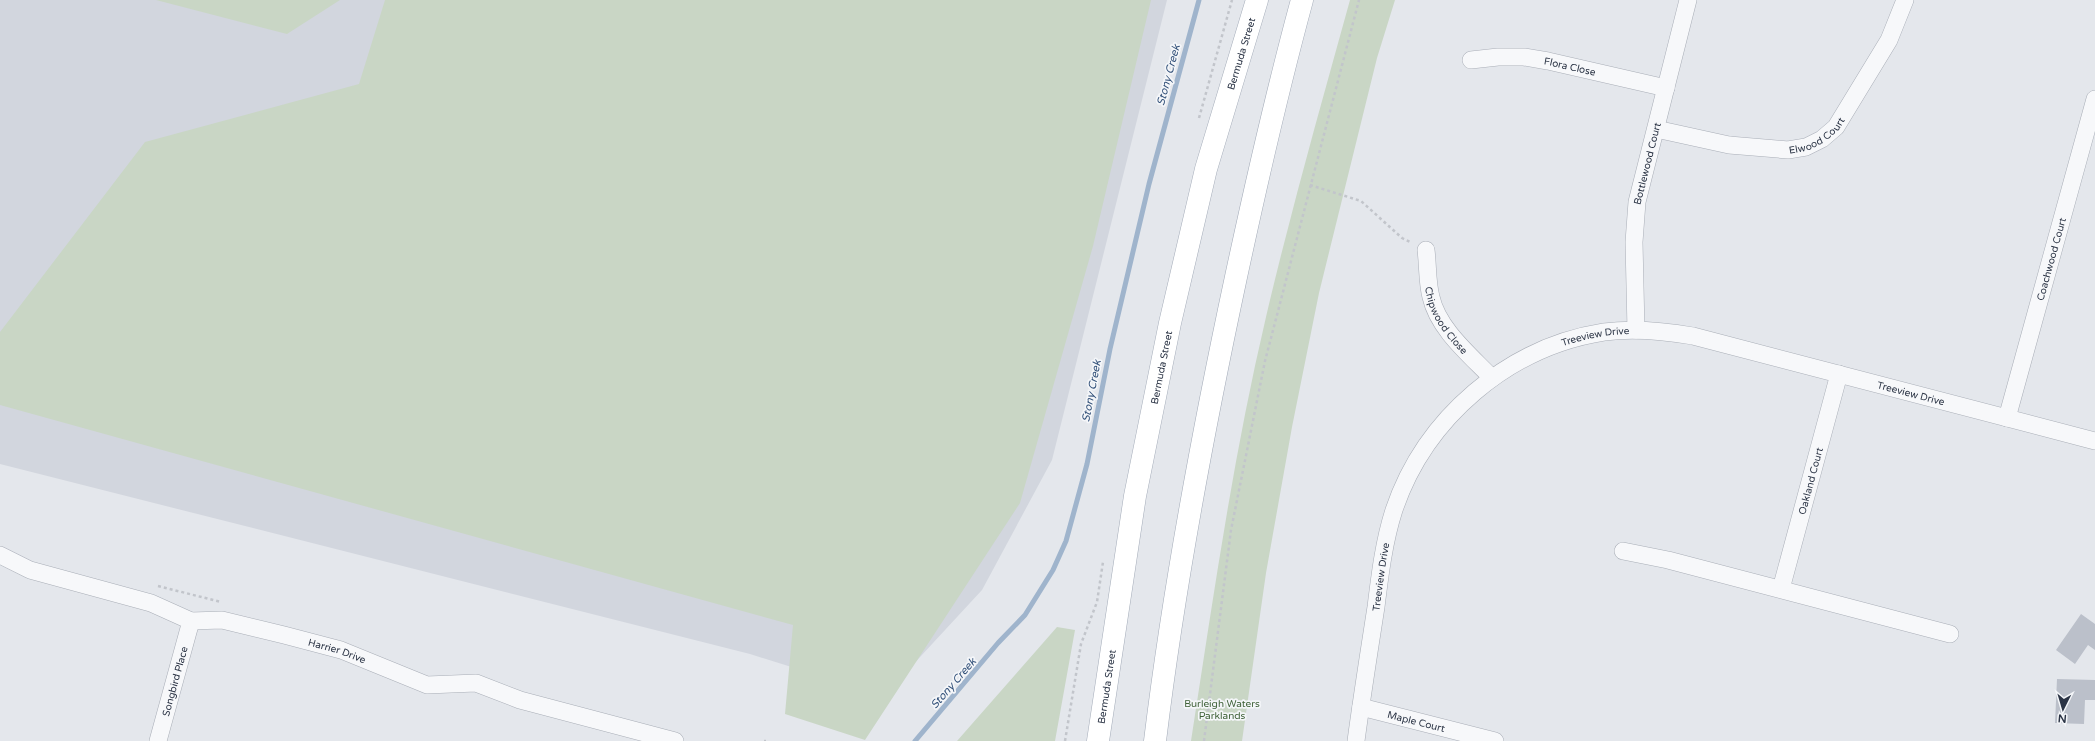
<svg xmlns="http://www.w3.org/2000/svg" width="2095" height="741" font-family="'Varela Round',sans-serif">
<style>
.built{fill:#d2d6de}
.green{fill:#c9d6c5}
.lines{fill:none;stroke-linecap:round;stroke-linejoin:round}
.stream{stroke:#9fb4cc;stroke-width:5}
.building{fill:#bbc0ca}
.street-casing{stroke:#a9aeb7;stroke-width:18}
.primary-casing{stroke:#a3abb8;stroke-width:23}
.path{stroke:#c2c5cb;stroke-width:2.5;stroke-dasharray:3 3;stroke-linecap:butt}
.street{stroke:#f7f8fa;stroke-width:17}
.primary{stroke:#fff;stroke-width:22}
.labels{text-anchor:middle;stroke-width:3.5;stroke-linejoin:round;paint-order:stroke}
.street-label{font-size:10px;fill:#2b3445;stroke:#f4f6f9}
.park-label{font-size:10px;fill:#3f6138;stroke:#f4f6f9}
.water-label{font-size:11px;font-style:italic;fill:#34527a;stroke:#f4f6f9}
</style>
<rect width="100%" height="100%" fill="#e4e7ec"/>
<path class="built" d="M0 0H1167L1052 460 982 590 884 696 750 654 0 464Z"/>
<path class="green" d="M156 0H340L287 34Z
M385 0H1151L1093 246 1020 503 865 740 785 714 793 625 0 405V332L145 142 359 84Z
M1350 0H1395L1377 58 1319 293 1292 427 1266 573 1242 741H1191C1213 599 1233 457 1266 317 1291 210 1321 105 1350 0Z
M1057 627 1075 630 1055 741H957Z"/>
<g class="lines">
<path class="stream" d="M915 741 998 643 1025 615 1053 570 1066 541 1087 464 1110 349 1149 184 1199 0"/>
</g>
<path class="building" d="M2081 614 2095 624V650L2088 645 2075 664 2056 650Z
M2057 679 2095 680V700H2085L2084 724 2055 723Z"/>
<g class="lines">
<g class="street-casing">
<g id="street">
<path id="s1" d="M1471 60 1498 57H1524L1548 61 1666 88"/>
<path id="s2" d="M1656 129 1729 145 1788 150 1806 147 1822 139 1836 127 1889 40 1905 0"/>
<path id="s3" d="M1426 250C1428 265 1427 282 1431 297 1438 329 1470 355 1492 378"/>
<path id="s4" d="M1636 330 1634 242 1637 202 1688 0"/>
<path id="s5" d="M2007 418 2095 99"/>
<path d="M1623 551 1668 560 1950 634"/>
<path id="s6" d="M0 555 30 570 151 603 191 621 222 620 284 635 341 650 427 685 476 683 520 700 675 741"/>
<path id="s7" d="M1781 589 1839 374"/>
<path id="s8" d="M1361 707 1495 741"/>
<path id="s9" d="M158 741 191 621"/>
<path id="s10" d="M1356 741C1362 696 1369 652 1376 607 1380 574 1384 541 1394 510 1425 418 1508 347 1604 332 1634 328 1664 331 1693 336L2095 441"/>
</g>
</g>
<g class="primary-casing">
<g id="primary">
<path id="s11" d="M1098 741 1135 496 1170 323 1206 169 1257 0"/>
<path d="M1155 741C1174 585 1203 431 1236 277 1256 184 1277 92 1302 0"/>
</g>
</g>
<path class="path" d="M1199 118 1232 0
M1310 185 1361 201 1402 238 1412 243
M158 586 221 602
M764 741H766
M1065 741 1081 644 1097 602 1103 562
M1204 741 1231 530 1265 361 1359 0"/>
<use href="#street" class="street"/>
<use href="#primary" class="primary"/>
</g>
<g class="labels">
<g class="street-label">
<text dy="4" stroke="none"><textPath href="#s11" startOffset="703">Bermuda Street</textPath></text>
<text dy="4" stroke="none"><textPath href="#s1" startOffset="100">Flora Close</textPath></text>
<text dy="4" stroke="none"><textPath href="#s2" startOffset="167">Elwood Court</textPath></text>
<text dy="4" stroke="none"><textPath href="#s4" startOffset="168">Bottlewood Court</textPath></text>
<text dy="4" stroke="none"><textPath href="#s5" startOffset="165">Coachwood Court</textPath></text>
<text dy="4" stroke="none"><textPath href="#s3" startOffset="75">Chipwood Close</textPath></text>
<text dy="4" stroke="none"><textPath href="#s10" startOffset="514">Treeview Drive</textPath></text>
<text dy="4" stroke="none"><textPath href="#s11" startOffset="379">Bermuda Street</textPath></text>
<text dy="4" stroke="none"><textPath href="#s10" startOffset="838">Treeview Drive</textPath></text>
<text dy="4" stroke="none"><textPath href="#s7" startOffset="112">Oakland Court</textPath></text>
<text dy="4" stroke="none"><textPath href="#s10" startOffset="166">Treeview Drive</textPath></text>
<text dy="4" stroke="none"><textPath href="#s6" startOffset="353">Harrier Drive</textPath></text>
<text dy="4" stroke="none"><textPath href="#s9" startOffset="62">Songbird Place</textPath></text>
<text dy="4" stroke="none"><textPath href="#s11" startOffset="55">Bermuda Street</textPath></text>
<text dy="4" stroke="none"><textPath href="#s8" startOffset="57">Maple Court</textPath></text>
</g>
<g class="park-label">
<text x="1222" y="707">Burleigh Waters<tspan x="1222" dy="12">Parklands</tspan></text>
</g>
<g class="water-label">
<text transform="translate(1168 75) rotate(-75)" y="4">Stony Creek</text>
<text transform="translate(1091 391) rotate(-79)" y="4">Stony Creek</text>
<text transform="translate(953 683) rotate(-49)" y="4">Stony Creek</text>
</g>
</g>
<g transform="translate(2063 709) rotate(185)" stroke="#f4f6f9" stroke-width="3" paint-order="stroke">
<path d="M0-3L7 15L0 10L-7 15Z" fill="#2b3445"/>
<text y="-6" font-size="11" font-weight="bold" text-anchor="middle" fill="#2b3445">N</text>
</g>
</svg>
